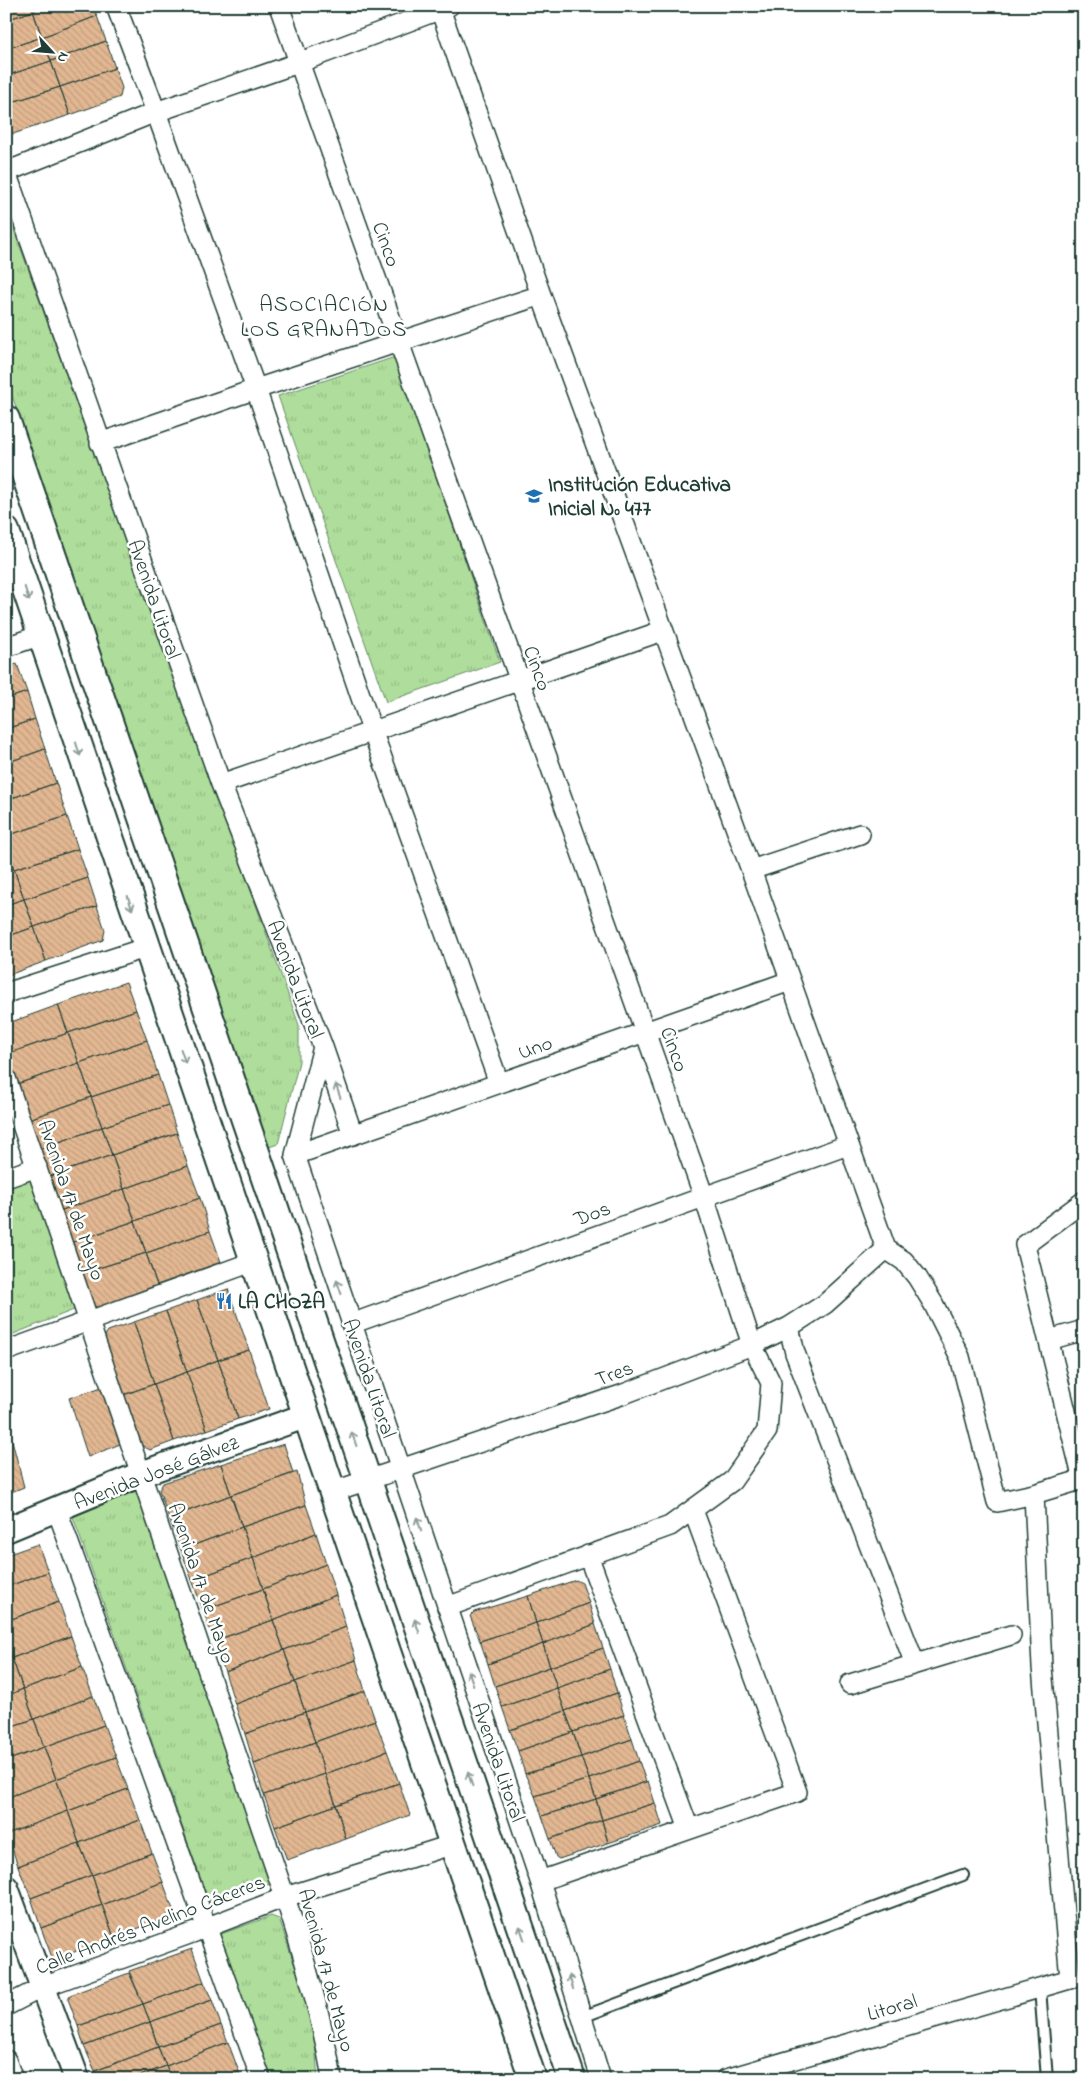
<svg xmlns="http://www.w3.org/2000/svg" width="1090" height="2085" font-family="'Indie Flower',sans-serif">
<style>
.grass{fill:url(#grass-tufts);stroke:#678d68}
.building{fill:url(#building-back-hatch);stroke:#1f3d34}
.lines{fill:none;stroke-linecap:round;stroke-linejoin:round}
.service-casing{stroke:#1f3d34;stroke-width:14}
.minor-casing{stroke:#1f3d34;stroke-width:22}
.tertiary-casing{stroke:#1f3d34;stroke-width:28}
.secondary-casing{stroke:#1f3d34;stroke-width:30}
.service{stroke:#fff;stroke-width:10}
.minor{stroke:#fff;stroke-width:19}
.tertiary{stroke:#fff;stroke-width:24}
.secondary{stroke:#fff;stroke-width:26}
.oneway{stroke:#8f9e9a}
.labels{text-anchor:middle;stroke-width:5;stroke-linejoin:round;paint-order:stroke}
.street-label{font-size:21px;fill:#1f3d34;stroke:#fff}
.poi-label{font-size:21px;font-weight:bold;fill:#1f3d34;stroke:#fff;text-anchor:start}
.neighbourhood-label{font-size:22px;letter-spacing:1px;fill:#1f3d34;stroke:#fff}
</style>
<defs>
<pattern id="grass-tufts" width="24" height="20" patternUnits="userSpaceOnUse" patternTransform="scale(1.25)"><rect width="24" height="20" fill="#afdd9b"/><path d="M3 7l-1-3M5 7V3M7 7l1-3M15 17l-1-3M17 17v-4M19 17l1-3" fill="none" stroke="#96bf86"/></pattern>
<pattern id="building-back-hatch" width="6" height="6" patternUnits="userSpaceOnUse" patternTransform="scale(1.25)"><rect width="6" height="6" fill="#e2b792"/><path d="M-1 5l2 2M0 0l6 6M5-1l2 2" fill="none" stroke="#c19e7e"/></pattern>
</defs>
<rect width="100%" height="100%" fill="#fff"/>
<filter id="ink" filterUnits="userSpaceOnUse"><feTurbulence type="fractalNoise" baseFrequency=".02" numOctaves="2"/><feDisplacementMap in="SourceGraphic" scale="10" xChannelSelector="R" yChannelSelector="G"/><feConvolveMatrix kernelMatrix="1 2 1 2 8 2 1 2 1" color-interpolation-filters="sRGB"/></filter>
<g filter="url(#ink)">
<path class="grass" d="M6 207 299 1025V1062L278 1144 269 1147 6 378Z
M395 357 500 662 386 702 278 396Z
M32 1178 76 1309 6 1337V1188Z
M138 1490 273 1883 210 1905 73 1517Z
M271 1916 279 1919 313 2019 318 2079H272L218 1935Z"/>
<path class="building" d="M6 6H31L33 11 6 20Z
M47 6H93L97 16 42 37 33 11Z
M33 11 42 37 6 49V20Z
M97 16 106 41 51 61 42 37Z
M42 37 51 61 6 76V49Z
M106 41 115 68 60 87 51 61Z
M51 61 60 87 6 104V76Z
M115 68 122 88 120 97 70 115 60 87Z
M60 87 70 115 13 134 6 114V104Z
M17 664 27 692 6 699V667Z
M27 692 35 719 6 729V699Z
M35 719 45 749 6 763V729Z
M45 749 56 783 6 800V763Z
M56 783 67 816 6 836V800Z
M67 816 78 849 14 869 6 846V836Z
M6 846 14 869 6 872Z
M78 849 88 878 24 899 14 869Z
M14 869 24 899 6 905V872Z
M88 878 97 906 34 927 24 899Z
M24 899 34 927 6 937V905Z
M97 906 105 930 103 940 46 961 34 927Z
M34 927 46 961 6 976V937Z
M126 982 136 1010 68 1033 58 1005Z
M58 1005 68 1033 7 1054 6 1024Z
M136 1010 147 1040 79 1063 68 1033Z
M68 1033 79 1063 17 1084 7 1054Z
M147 1040 158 1075 91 1097 79 1063Z
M79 1063 91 1097 29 1119 17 1084Z
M158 1075 168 1105 102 1127 91 1097Z
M91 1097 102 1127 39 1149 29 1119Z
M168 1105 177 1133 112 1155 102 1127Z
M102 1127 112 1155 48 1177 39 1149Z
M177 1133 188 1166 124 1189 112 1155Z
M112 1155 124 1189 59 1211 48 1177Z
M188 1166 200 1198 135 1221 124 1189Z
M124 1189 135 1221 70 1243 59 1211Z
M200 1198 210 1231 146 1253 135 1221Z
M135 1221 146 1253 80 1274 70 1243Z
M210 1231 221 1262 157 1285 146 1253Z
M146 1253 157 1285 98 1308 90 1303 80 1274Z
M228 1289 249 1350 218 1360 197 1300Z
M197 1300 218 1360 187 1372 166 1311Z
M166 1311 187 1372 154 1384 134 1322Z
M134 1322 154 1384 123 1395 103 1339 108 1331Z
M249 1350 269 1409 238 1419 218 1360Z
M218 1360 238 1419 207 1430 187 1372Z
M187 1372 207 1430 174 1441 154 1384Z
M154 1384 174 1441 150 1450 141 1445 123 1395Z
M102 1387 120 1444 88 1457 69 1398Z
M7 1421 24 1487 6 1494V1421Z
M284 1444 293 1473 231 1495 221 1464Z
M221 1464 231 1495 169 1518 159 1490 163 1483Z
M297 1472 306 1505 242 1527 231 1495Z
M231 1495 242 1527 181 1550 169 1518Z
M306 1505 316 1533 253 1558 242 1527Z
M242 1527 253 1558 192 1580 181 1550Z
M316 1533 326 1564 263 1589 253 1558Z
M38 1544 48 1572 6 1587V1555Z
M253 1558 263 1589 203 1610 192 1580Z
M326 1564 336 1595 273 1620 263 1589Z
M48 1572 59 1602 6 1621V1587Z
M576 1580 582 1583 589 1603 536 1623 528 1596Z
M263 1589 273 1620 214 1641 203 1610Z
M336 1595 346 1627 284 1650 273 1620Z
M528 1596 536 1623 480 1641 470 1616 474 1612Z
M59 1602 71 1636 12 1658 6 1640V1621Z
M589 1603 595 1624 543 1644 536 1623Z
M273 1620 284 1650 225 1672 214 1641Z
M536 1623 543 1644 488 1664 480 1641Z
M595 1624 603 1648 550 1667 543 1644Z
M346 1627 356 1660 295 1682 284 1650Z
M71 1636 82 1667 23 1689 12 1658Z
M6 1640 12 1658 6 1660Z
M543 1644 550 1667 495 1686 488 1664Z
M603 1648 610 1669 557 1688 550 1667Z
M284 1650 295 1682 235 1704 225 1672Z
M12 1658 23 1689 6 1696V1660Z
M356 1660 365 1691 305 1712 295 1682Z
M82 1667 93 1696 34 1719 23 1689Z
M550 1667 557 1688 502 1707 495 1686Z
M610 1669 617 1693 565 1711 557 1688Z
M295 1682 305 1712 245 1734 235 1704Z
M557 1688 565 1711 510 1730 502 1707Z
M23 1689 34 1719 6 1728V1696Z
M365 1691 375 1720 315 1742 305 1712Z
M617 1693 624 1715 573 1732 565 1711Z
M93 1696 104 1725 44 1747 34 1719Z
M565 1711 573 1732 518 1751 510 1730Z
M305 1712 315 1742 254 1764 245 1734Z
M624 1715 632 1739 581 1757 573 1732Z
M34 1719 44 1747 6 1761V1728Z
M375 1720 387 1751 325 1774 315 1742Z
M104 1725 116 1757 56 1779 44 1747Z
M573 1732 581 1757 525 1774 518 1751Z
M632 1739 639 1761 589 1779 581 1757Z
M315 1742 325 1774 264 1795 254 1764Z
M44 1747 56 1779 6 1798V1761Z
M387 1751 399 1783 336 1805 325 1774Z
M116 1757 128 1789 68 1811 56 1779Z
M581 1757 589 1779 535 1796 525 1774Z
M639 1761 646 1782 596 1799 589 1779Z
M325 1774 336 1805 275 1827 264 1795Z
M56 1779 68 1811 7 1834 6 1798Z
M589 1779 596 1799 542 1816 535 1796Z
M648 1781 655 1803 602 1820 596 1799Z
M399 1783 410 1815 346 1839 336 1805Z
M128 1789 140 1820 79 1843 68 1811Z
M596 1799 602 1820 550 1839 542 1816Z
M655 1803 662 1825 608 1843 602 1820Z
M336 1805 346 1839 287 1860 275 1827Z
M68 1811 79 1843 18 1866 7 1834Z
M140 1820 152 1853 92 1875 79 1843Z
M602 1820 608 1843 559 1859 556 1857 550 1839Z
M79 1843 92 1875 31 1898 18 1866Z
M152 1853 163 1882 102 1905 92 1875Z
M92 1875 102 1905 41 1928 31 1898Z
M163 1882 175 1915 114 1937 102 1905Z
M102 1905 114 1937 53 1960 41 1928Z
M192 1949 204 1982 143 2004 129 1971Z
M129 1973 143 2004 78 2026 68 1999 70 1995Z
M204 1982 212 2000 150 2022 143 2004Z
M212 2000 221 2025 158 2047 150 2022Z
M143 2004 150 2022 84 2046 78 2026Z
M150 2022 158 2047 95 2071 84 2046Z
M221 2025 228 2042 166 2066 158 2047Z
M228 2042 239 2072 221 2079H171L166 2066Z
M158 2047 166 2066 132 2079H98L95 2071Z
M166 2066 171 2079H132Z
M239 2072 242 2079H221Z"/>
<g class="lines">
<g class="service-casing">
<path id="service" d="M1040 1988 1047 2079
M582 2017 963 1875"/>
</g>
<g class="minor-casing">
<path id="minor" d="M116 6 156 112 256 389 372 730 499 1083
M279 6 704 1197 752 1345 771 1383 767 1431 732 1481 670 1526 447 1607
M439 6 541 295 751 870 886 1249 904 1261 917 1277 933 1303 960 1357 997 1502 1034 1494 1084 1479
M6 172 221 784 323 1047 295 1155 540 1881 601 2079
M6 172 156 112 298 63 449 6
M100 443 256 389 541 295
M6 647 41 635
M221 784 662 631
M751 870 860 834
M6 993 145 948
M323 1047 353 1135
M6 1078 285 1897C304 1957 322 2017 332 2079
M295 1155 790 981
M6 1178 37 1167
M351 1324 848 1145
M789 1327 795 1353 915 1664
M1049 1340 1084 1330
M6 1351 255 1261
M1083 1480 1025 1245 1084 1201
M332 1492 621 1395 752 1345 789 1327 825 1304 886 1249
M57 1510 261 2079
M588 1555 689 1829
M850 1684 1011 1635
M540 1881 797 1792 693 1510
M6 2006 43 1987 195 1932 285 1897 454 1844
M6 2060 13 2079
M726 2079 1070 1979 1042 1667 1034 1494"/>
</g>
<g class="tertiary-casing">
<path id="tertiary" d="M6 1530 141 1474 305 1416
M6 1888 77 2079"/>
</g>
<g class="secondary-casing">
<path id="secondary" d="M6 419 572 2079
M6 531C178 1049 359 1562 533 2079"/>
</g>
<use href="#service" class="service"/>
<use href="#minor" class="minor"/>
<use href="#tertiary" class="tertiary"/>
<use href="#secondary" class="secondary"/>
</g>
<defs><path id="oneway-shaft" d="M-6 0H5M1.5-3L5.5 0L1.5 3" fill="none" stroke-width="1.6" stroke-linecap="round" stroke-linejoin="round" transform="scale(1.25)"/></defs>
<g class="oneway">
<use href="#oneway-shaft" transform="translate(27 594) rotate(72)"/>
<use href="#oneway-shaft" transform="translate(78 749) rotate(72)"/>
<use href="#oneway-shaft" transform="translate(130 903) rotate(72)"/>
<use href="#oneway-shaft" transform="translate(183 1056) rotate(71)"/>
<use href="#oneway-shaft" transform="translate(338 1091) rotate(-109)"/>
<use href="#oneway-shaft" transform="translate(339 1287) rotate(-109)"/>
<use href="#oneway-shaft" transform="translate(354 1439) rotate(-109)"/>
<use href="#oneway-shaft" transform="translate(419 1524) rotate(-109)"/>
<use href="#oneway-shaft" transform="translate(417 1626) rotate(-109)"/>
<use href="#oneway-shaft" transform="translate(471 1678) rotate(-109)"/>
<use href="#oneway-shaft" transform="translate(470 1779) rotate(-109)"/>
<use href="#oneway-shaft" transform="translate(522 1933) rotate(-109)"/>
<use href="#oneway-shaft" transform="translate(571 1982) rotate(-107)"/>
</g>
</g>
<defs>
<g id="school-bare" transform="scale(1.35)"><path d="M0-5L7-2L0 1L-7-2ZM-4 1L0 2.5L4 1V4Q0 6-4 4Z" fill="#1f6fb2" stroke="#fff" stroke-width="2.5" paint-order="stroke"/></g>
<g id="restaurant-bare" transform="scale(1.35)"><path d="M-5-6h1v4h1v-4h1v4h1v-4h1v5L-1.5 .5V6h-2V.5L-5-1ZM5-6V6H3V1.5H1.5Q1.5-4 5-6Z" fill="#1f6fb2" stroke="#fff" stroke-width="2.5" paint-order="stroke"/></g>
</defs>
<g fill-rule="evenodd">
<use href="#school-bare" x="534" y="496"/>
<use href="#restaurant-bare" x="224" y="1301"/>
</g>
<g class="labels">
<g class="street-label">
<text transform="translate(387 244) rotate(70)" y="7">Cinco</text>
<text transform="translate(155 599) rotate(71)" y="7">Avenida Litoral</text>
<text transform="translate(538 668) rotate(70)" y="7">Cinco</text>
<text transform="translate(296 979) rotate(69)" y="7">Avenida Litoral</text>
<text transform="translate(535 1047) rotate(-19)" y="7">Uno</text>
<text transform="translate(675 1049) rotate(70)" y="7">Cinco</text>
<text transform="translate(72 1200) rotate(71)" y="7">Avenida 17 de Mayo</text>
<text transform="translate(592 1213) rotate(-20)" y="7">Dos</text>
<text transform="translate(614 1373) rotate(-20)" y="7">Tres</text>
<text transform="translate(370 1378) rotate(71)" y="7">Avenida Litoral</text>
<text transform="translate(156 1472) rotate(-21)" y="7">Avenida José Gálvez</text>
<text transform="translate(202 1583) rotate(71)" y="7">Avenida 17 de Mayo</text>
<text transform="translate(499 1762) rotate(71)" y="7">Avenida Litoral</text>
<text transform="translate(150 1924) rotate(-21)" y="7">Calle Andrés Avelino Cáceres</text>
<text transform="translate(327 1970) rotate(75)" y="7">Avenida 17 de Mayo</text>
<text transform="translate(892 2007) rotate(-16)" y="7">Litoral</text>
</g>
<g class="poi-label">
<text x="548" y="491">Institución Educativa<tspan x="548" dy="24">Inicial Nº 477</tspan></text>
<text x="238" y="1308">LA CHOZA</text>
</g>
<g class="neighbourhood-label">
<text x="324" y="311">ASOCIACIÓN<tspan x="324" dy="25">LOS GRANADOS</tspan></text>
</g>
</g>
<rect width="1090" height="2085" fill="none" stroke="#fff" stroke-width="25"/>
<rect x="12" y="12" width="1065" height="2060" fill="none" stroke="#1f3d34" stroke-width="2" filter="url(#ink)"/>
<g transform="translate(52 52) rotate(116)" stroke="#ffffff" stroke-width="4" paint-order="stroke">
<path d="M0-4L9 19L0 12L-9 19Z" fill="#1f3d34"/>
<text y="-8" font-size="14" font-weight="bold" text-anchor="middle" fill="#1f3d34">N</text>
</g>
</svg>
